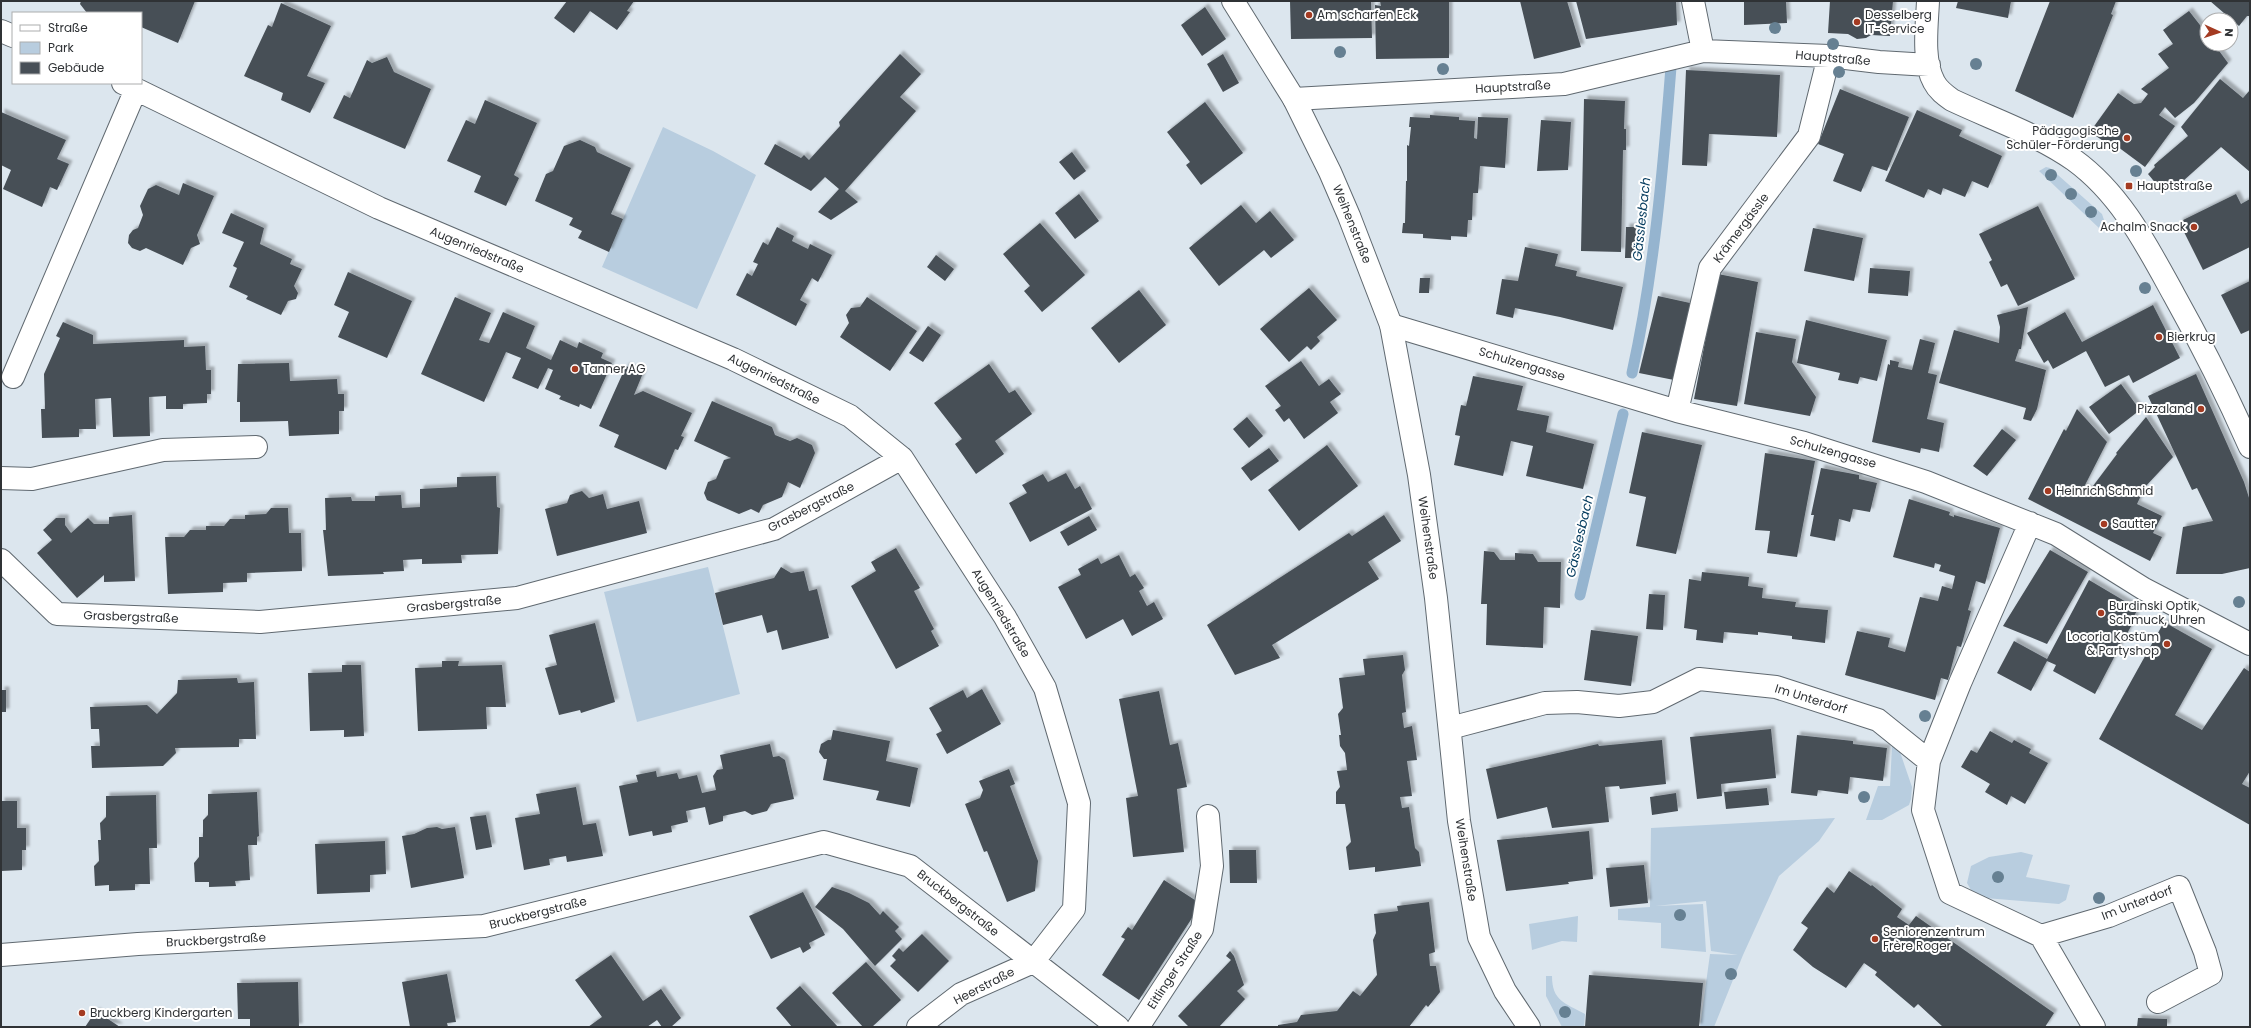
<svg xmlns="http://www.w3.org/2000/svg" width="2251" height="1028" font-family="Poppins,sans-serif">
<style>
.green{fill:#b8cddf}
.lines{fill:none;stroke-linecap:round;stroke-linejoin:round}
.stream{stroke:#95b4cf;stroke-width:11}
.building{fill:#474f56;filter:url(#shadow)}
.minor-casing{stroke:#606970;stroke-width:24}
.major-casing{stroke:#606970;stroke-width:24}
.minor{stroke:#fff;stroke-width:22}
.major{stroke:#fff;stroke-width:22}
.tree{fill:#668092}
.poi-dot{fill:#a43b22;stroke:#fff;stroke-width:1.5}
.labels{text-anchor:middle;stroke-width:4;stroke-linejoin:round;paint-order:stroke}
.poi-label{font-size:12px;fill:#2f3235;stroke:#fff;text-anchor:start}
.street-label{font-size:12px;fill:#2f3235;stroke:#fff}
.water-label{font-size:13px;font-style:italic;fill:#033a5d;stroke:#fff}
</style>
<defs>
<filter id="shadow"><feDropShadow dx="3.5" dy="-3.5" stdDeviation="1" flood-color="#0004"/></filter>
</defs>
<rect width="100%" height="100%" fill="#dce6ee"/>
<path class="green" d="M663 127 713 151 756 175 697 309 602 267Z
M2046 167 2050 168 2102 214 2104 220 2099 228 2039 171Z
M708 567 740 694 637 722 604 592Z
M1892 746 1900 752 1912 787 1911 799 1909 805 1882 820H1866L1878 786H1890Z
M1835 818 1819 841 1779 876 1743 955 1714 1027H1700L1710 954 1738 955 1711 951 1706 901 1655 906 1703 904 1706 952 1661 948V923L1618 920V909L1650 907 1651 828Z
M2021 852 2033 855 2026 877 2070 885 2066 900 2059 904 1985 898 1971 890 1967 883 1971 866 1989 857Z
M1578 916 1577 942 1562 941 1532 950 1529 924Z
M1546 976H1552C1552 1001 1565 1003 1585 1014L1584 1027H1562L1546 996Z"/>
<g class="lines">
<path class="stream" d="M1632 373C1654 273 1663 170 1671 67
M1580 595 1623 414"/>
</g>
<path class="building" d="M81 1H195L178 43 141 27V13H87L80 4Z
M567 1H634L627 11 630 12 617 30 590 11 574 33 554 18Z
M1290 1H1371L1372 38 1291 39Z
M1380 1H1449V58L1376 59 1375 5 1381 6Z
M1520 1H1567L1581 47 1534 59Z
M1576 1H1676L1677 25 1586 39Z
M1744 1H1786L1787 23 1744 25Z
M1830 1H1893L1890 36 1871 35 1866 38 1857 39 1848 34 1828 33Z
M1958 1H2011L2008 18 1956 8Z
M2050 1H2116L2111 14 2113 15 2073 118 2015 91Z
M2210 1H2250V16H2247L2239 26Z
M281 3 331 26 307 76 325 83 310 113 281 100 283 93 244 76 268 25 272 27Z
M1205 7 1226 39 1202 56 1181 25Z
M2189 11 2207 34V44H2214L2228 63 2194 103 2175 118 2165 107 2159 115 2175 126 2145 167 2114 144 2112 147 2090 132 2118 93 2134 104 2141 103 2148 94 2141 89 2169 68 2158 54 2173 44 2163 30Z
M900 54 921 74 900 97 916 111 845 191 858 202 831 220 818 212 839 189 825 177 811 191 764 164 775 144 801 158 804 155 809 160 840 126 839 122Z
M1223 54 1239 83 1223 92 1207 64Z
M387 57 394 72 431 89 405 149 333 118 344 95 350 98 367 60 372 63Z
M1686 70 1780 75 1777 137 1709 134 1707 166 1682 165Z
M2220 79 2243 98 2250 90V172L2221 147 2173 190 2162 191 2148 174 2155 167 2154 165 2188 136 2181 127Z
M1840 89 1909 117 1887 171 1872 166 1861 192 1833 181 1844 154 1818 144Z
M1584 99 1625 101 1624 129H1626V150H1623L1621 252 1581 251Z
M485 100 537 123 514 175 519 178 506 206 474 192 481 176 447 161 466 120 475 124Z
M1205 102 1243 153 1201 185 1186 165 1190 162 1167 132Z
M1917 110 1962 130 1959 136 2002 156 1988 188 1972 181 1965 197 1943 188 1941 195 1928 189 1924 198 1885 181Z
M1 112 66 140 57 159 69 164 57 190 50 187 42 207 3 189 11 170 1 165Z
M1430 115 1459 117V120L1475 121 1474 138 1477 139 1478 117 1508 118 1505 168 1480 166 1478 193H1473L1472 220H1468L1467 237 1451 236V240L1423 238V234L1402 233 1403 223H1405L1406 181H1407V145L1409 146 1411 127H1409L1410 117 1430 118Z
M1541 120 1571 122 1568 170 1537 171Z
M580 140 595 147 597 152 631 168 611 214 623 219 609 252 578 238 582 231 569 225 573 218 535 201 546 174 553 171 564 146Z
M1072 152 1086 171 1074 180 1059 162Z
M183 183 214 196 197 235 200 244 191 248 183 265 146 248 140 251 132 248 128 243 129 235 133 230 138 228 143 215 140 206 148 189 156 185 179 195Z
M1079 194 1099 221 1075 239 1055 213Z
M2236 194 2241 204 2250 199V247L2203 270 2179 222Z
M1241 205 1256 223 1270 211 1294 240 1271 258 1264 250 1219 286 1189 248Z
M2038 206 2075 279 2018 306 2007 284 2001 287 1989 262 1992 260 1979 234Z
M231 213 264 228 260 244 292 259 290 264 302 269 294 286 298 293 296 299 288 301 281 315 246 299 248 296 229 287 237 268 233 266 244 242 222 233Z
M1040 223 1085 275 1042 312 1024 291 1030 286 1003 254Z
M777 227 794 236 792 241 808 249 810 244 832 255 818 282 812 278 800 300 807 304 796 326 736 295 747 273 752 276 758 264 753 262 763 242 768 245Z
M1626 227H1639V258H1625Z
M1813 228 1863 238 1854 281 1804 271Z
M1525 247 1558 254 1555 266 1577 271 1576 276 1623 287 1613 330 1560 317 1515 308 1513 318 1496 314 1502 279 1518 281Z
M936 255 954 269 945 281 927 267Z
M1870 268 1910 271 1908 296 1868 293Z
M348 272 412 301 387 358 338 337 349 312 334 305Z
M1718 274 1758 282 1737 406 1694 399Z
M1420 278H1430L1429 293H1419Z
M2250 281V330L2241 334 2221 295Z
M1309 288 1337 320 1317 337 1320 341 1311 350 1307 346 1289 362 1260 329Z
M1139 290 1166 325 1119 363 1091 328Z
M1658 296 1690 303 1674 380 1639 373Z
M455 297 491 313 479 340 489 343 503 312 535 326 526 348 551 360 560 340 577 348 579 342 603 353 601 358 612 363 591 409 580 404 579 407 559 399 561 396 545 389 553 370 548 368 538 389 512 378 521 358 506 352 484 402 421 374Z
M867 297 917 331 890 371 840 337 849 323 846 315 851 308 860 307Z
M2153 305 2180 358 2133 383 2129 375 2105 387 2086 351 2053 369 2048 360 2044 363 2027 333 2065 312 2082 342Z
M2028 307 2021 349H2019L2015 361 2046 370 2037 409 2031 421 2023 419 2026 408 1939 383 1954 330 1999 343 2000 327 1997 315Z
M1806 320 1887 340 1877 381 1860 377 1858 384 1838 380 1840 373 1797 363Z
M63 322 93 335V344L184 340V347L205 346 206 370H211V394H207V403L183 404V409H166V396L149 397 150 436 113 437 111 398 95 399 96 429H79V437L42 438 41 409H45L44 374 60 338 56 336Z
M928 326 941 335 923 362 909 353Z
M1756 332 1796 339 1792 362 1816 397 1810 416 1744 404Z
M1920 339 1935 343 1928 373 1937 375 1927 419 1944 423 1939 452 1921 448 1920 453 1872 442 1888 364 1890 365V360L1899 362 1898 367 1912 370Z
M1301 361 1319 386 1329 379 1341 394 1330 402 1338 413 1304 439 1289 418 1284 422 1275 410 1281 406 1265 386Z
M289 363 290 381 337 379 338 394H344V411H339V434L289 436 288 421 240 422V402H237L238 364Z
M989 364 1009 393 1015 390 1032 414 995 441 1004 454 976 474 955 444 962 439 934 403Z
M626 366 643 373 634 395 643 391 692 413 681 436 684 437 678 450 675 449 666 470 614 447 619 435 599 426Z
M2196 374 2244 482 2250 501V568L2222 574H2176L2183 527 2213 521 2197 488 2192 490 2148 396Z
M1473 376 1523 386 1517 410 1549 416 1546 432 1594 444 1583 489 1526 476 1533 446 1511 441 1503 476 1454 465 1460 436 1455 435 1461 405 1466 406Z
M2121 384 2140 410 2109 434 2089 407Z
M712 401 772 427 775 435 790 441 797 438 812 445 815 453 800 488 788 482 782 497 763 505 759 513 751 509 739 514 707 500 704 493 708 482 716 479 724 460 731 458 694 441Z
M2077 409 2107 442 2084 487 2090 490 2117 454 2116 453 2146 417 2173 457 2145 487 2137 504 2162 516 2153 533 2162 537 2150 561 2028 499 2064 429 2066 431Z
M1247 417 1263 436 1249 448 1233 429Z
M2002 429 2016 440 1987 476 1973 466Z
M1642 432 1702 445 1676 554 1636 546 1646 497 1629 493Z
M1327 445 1358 486 1299 531 1268 490Z
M1269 448 1279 461 1251 481 1241 468Z
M1765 453 1815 461 1797 557 1767 553 1770 531 1755 530Z
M1821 468 1859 475V479L1877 483 1870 512 1853 509 1850 522 1839 519 1835 541 1810 536 1814 515H1811Z
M1066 473 1075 489 1080 486 1092 509 1030 542 1009 503 1027 493 1022 485 1043 474 1048 482Z
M496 476 497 507 500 508 498 554 461 555 462 563 422 564V559L403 560 404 571 383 572 384 574 328 576 323 530H326L325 498 351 497 352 501H375V496L401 495 402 508 420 507V489L457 487V477Z
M582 491 589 498 603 494 607 509 639 501 647 533 557 556 545 509 567 503 570 495Z
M1909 499 1950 512 1949 515 1954 517V515L2000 528 1985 584 1976 581 1968 610 1971 611 1961 647 1957 646 1948 680 1941 678 1935 700 1845 675 1857 631 1890 638 1888 647 1905 652 1920 597 1938 601 1942 586 1952 589 1955 576 1939 571 1941 565 1935 563 1934 568 1893 557Z
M271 508H288L289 533H301L302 571 247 573V582L223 583V592L168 594 165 537H184L190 530H206V526H224L230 519H245V515L266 514Z
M132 515 135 581 104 582V575L77 598 37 553 52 540 43 530 56 518H65V525L71 533 88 518 94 524H109V517Z
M1384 515 1401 541 1368 562 1379 579 1272 645 1280 658 1235 675 1207 625 1349 533 1352 536Z
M1089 516 1097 530 1068 546 1060 532Z
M896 548 920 588 914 591 934 629 931 631 939 646 896 669 851 586 876 571 871 562Z
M2050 550 2088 572 2047 644 2003 626Z
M1484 551 1494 552 1500 560H1515V553L1533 554 1538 562H1561L1560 608 1544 607 1543 648 1486 645 1487 604H1481Z
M1119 555 1130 577 1135 574 1144 588 1139 591 1147 606 1154 602 1163 619 1132 636 1123 619 1086 639 1058 587 1081 575 1078 569 1098 558 1101 564Z
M781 567 791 573 804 571 809 591 817 589 829 638 782 650 777 630 767 633 762 615 723 625 715 593 774 578Z
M1702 572 1749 577 1748 586 1763 588 1762 598 1796 602 1795 607 1828 610 1825 643 1792 639V636L1758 632V635L1724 632 1723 643 1696 640 1697 630 1684 628 1689 579 1701 581Z
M2089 580 2138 609 2134 616 2136 617 2123 641 2122 640 2120 644H2121L2095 694 2053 671 2056 665 2047 661 2031 691 1997 673 2014 641 2047 659Z
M1649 594 1665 595 1663 630 1646 629Z
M2164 622 2212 649 2175 715 2202 730 2244 668 2250 672V771L2242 784 2250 788V825L2099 739Z
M595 623 615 702 581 713 580 710 559 715 545 668 557 665 549 635Z
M1591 630 1638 636 1631 686 1584 680Z
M1403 655 1405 670 1402 675 1406 712 1402 713 1404 728 1412 726 1417 760 1407 761 1412 796 1400 797 1402 808 1409 807 1415 848 1419 852 1421 866 1375 872V867L1349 870 1346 847 1351 842 1345 804H1336V792L1340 787 1337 771 1347 770 1345 753 1340 746 1339 735H1341L1338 714 1343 708 1339 678 1365 675 1363 659Z
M442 661H459L458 666 502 665 506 707H486L487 729 418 731 415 668 442 667Z
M342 665H361L364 736 344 737V730L310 731 308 673 342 672Z
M237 678 238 683 254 682 256 739H239V747L175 748 176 753 163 766 92 768 91 746H100L99 729H91L90 707 147 705 157 714 177 693 178 680Z
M982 689 1001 724 947 754 936 734 942 731 929 708 963 690 967 698Z
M1 690H6V712H1Z
M1159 691 1170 745 1178 743 1187 787 1177 789 1184 852 1133 857 1126 798 1138 796 1119 699Z
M1771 729 1776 778 1721 784 1722 796 1697 799 1690 737Z
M833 730 890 741 886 761 918 768 910 807 876 800 879 791 823 780 827 759H824L819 752 821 744 828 740H831Z
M1990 731 2012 743 2014 740 2031 749 2029 753 2048 763 2025 804 2011 796 2007 805 1985 792 1990 784 1961 767 1971 750 1977 753Z
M1797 735 1853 741V744L1887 748 1883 781 1850 777 1848 794 1818 790 1817 796 1791 793Z
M1662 740 1666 784 1620 789 1619 786 1605 787 1609 822 1552 828 1547 807 1497 819 1486 769 1598 744 1599 746Z
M770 744 773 757 779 756 785 760 794 799 771 804 767 811 752 815 745 811 723 816V821L709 825 705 807 686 811 688 822 671 826 672 832 653 836 652 831 629 836 619 786 638 782 636 775 656 771 657 777 677 773 679 779 697 775 702 793 716 790 713 776 717 770 723 769 720 755Z
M1009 769 1015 784 1010 786 1038 861 1035 891 1007 902 987 851 984 852 965 804 980 798 983 790 979 781Z
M576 787 583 825 596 823 603 856 567 862 566 856 549 859 550 865 524 870 515 818 540 814 536 794Z
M1767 788 1769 805 1726 809 1724 792Z
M257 792 259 836 257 837V845H248L250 880 235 881 236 886 209 887V882H195L194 863 199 857V837H203V820L208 815V794Z
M1676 793 1678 811 1652 815 1650 797Z
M156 795 157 848H149L150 884H135V890L109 891V885L95 886 94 866 99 861 98 840H101L100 823 106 817V796Z
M1 801H17V828H26V850H22V870L1 871Z
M486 815 492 847 476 850 470 817Z
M437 827 442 829 455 827 464 878 411 888 402 836 414 834 427 828Z
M1589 831 1593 879 1568 882 1569 884 1506 891 1497 840Z
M385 841 386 874 370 875V892L317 894 315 844Z
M1229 850H1256L1257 883H1230Z
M1644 865 1648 903 1610 907 1606 868Z
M1849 871 1871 886 1872 885 1902 909 1897 917 1909 925 1916 916 2054 1013 2045 1027H1943L1918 1004 1914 1008 1875 975 1877 972 1864 963 1846 988 1813 967 1793 950 1808 928 1801 923 1827 887 1834 893Z
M1164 880 1201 904 1139 1000 1102 975 1125 939 1121 937 1128 927 1132 930Z
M832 887 849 893 869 903 880 915 883 911 899 927 895 931 902 939 875 966 843 929 815 907Z
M803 892 825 935 809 943 811 948 803 953 800 947 771 959 749 916Z
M1429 902 1435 952 1429 954 1430 966H1436L1440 992 1428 1007 1426 1005 1409 1027H1278V1025L1297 1022 1301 1015 1337 1011 1353 991 1360 996 1377 975 1373 940 1376 933 1374 914 1398 911 1397 906Z
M922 934 949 961 918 992 890 966 896 960 892 956 899 948 903 952Z
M1230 951 1234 956 1244 985 1237 991 1245 999 1219 1027H1189L1178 1016 1231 960 1226 956Z
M611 955 643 1001 661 989 681 1018 671 1027H662L657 1020 647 1027H588L602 1017 575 980Z
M866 962 901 1000 872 1027H863L832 993Z
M447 974 456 1022 447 1023 448 1027H410L402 982Z
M1589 975 1703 983 1699 1027H1585Z
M298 982 299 1027H250V1019H238L237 983Z
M800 986 838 1027H792L776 1008Z
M96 1011 120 1027H85Z
M2138 1018 2167 1019V1027H2137Z"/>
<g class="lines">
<g class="minor-casing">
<path id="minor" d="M1693 1 1703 51
M1928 1C1927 25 1922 60 1934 82 1938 90 1945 95 1952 100 1992 119 2037 134 2074 160 2121 194 2147 246 2174 295 2202 345 2227 395 2250 447
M1 31 13 36
M123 83 379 208 733 359 850 416 902 458 1005 617 1045 688 1079 803 1074 909 1033 962 961 994 918 1027
M1294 99 1564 84 1703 51 1829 56 1879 62 1929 65
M1391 325 1677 411 1804 443 1926 482 2056 534 2144 589 2250 644
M13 377 136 89
M1677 411 1710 268 1809 136 1829 56
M1 478 32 479 163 450 256 447
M1 560 57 614 260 622 517 598 774 529 902 458
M1450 728 1545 703 1577 702 1619 706 1653 702 1699 679 1776 687 1878 720 1929 761 1923 810 1950 893 2041 936 2094 1027
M1929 761 1960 683 2030 523
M2041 936 2109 916 2179 887 2205 952 2211 974 2158 1002
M1 955 138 944 484 926 824 842 910 866 1118 1027
M1138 1027 1202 929 1212 866 1208 816"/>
</g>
<g class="major-casing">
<path id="major" d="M1233 1 1294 99 1330 172 1349 216 1391 325 1419 475 1436 598 1459 821 1479 937 1505 991 1529 1027"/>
</g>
<use href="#minor" class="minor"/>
<use href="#major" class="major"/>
</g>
<g class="tree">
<circle cx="1775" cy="28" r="6"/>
<circle cx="1833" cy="44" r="6"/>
<circle cx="1340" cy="52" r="6"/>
<circle cx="1976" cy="64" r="6"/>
<circle cx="1443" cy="69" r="6"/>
<circle cx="1839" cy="72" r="6"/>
<circle cx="2136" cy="171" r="6"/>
<circle cx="2051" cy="175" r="6"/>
<circle cx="2071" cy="194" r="6"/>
<circle cx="2091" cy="212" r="6"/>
<circle cx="2145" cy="288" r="6"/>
<circle cx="2239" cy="602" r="6"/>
<circle cx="1925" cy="716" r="6"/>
<circle cx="1864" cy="797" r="6"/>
<circle cx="1998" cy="877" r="6"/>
<circle cx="2099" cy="898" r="6"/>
<circle cx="1680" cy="915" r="6"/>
<circle cx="1731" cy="974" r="6"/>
<circle cx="1565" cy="1012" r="6"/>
</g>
<g class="poi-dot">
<circle cx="1309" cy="15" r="4"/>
<circle cx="1857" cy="22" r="4"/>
<circle cx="2127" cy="138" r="4"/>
<rect x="2125" y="182" width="8" height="8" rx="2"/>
<circle cx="2194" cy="227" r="4"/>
<circle cx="2159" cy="337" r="4"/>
<circle cx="575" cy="369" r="4"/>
<circle cx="2201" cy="409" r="4"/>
<circle cx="2048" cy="491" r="4"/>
<circle cx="2104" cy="524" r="4"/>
<circle cx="2101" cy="613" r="4"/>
<circle cx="2167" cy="644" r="4"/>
<circle cx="1875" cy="939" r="4"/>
<circle cx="82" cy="1013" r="4"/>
</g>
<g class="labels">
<g class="poi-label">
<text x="1317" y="19">Am scharfen Eck</text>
<text x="1865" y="19">Desselberg<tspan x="1865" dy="14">IT-Service</tspan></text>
<text x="2119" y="135" text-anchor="end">Pädagogische<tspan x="2119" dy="14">Schüler-Förderung</tspan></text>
<text x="2137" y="190">Hauptstraße</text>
<text x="2186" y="231" text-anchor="end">Achalm Snack</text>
<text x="2167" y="341">Bierkrug</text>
<text x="583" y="373">Tanner AG</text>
<text x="2193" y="413" text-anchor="end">Pizzaland</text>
<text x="2056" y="495">Heinrich Schmid</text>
<text x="2112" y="528">Sautter</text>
<text x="2109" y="610">Burdinski Optik,<tspan x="2109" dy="14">Schmuck, Uhren</tspan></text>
<text x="2159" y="641" text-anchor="end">Locoria Kostüm<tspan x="2159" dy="14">&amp; Partyshop</tspan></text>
<text x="1883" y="936">Seniorenzentrum<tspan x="1883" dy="14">Frère Roger</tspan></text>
<text x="90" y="1017">Bruckberg Kindergarten</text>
</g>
<g class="street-label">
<text transform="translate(1833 58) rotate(5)" y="4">Hauptstraße</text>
<text transform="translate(1513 87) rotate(-3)" y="4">Hauptstraße</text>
<text transform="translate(1352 224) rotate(68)" y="4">Weihenstraße</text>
<text transform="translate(1741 228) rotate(-53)" y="4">Krämergässle</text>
<text transform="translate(477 250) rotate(23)" y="4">Augenriedstraße</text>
<text transform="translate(1522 364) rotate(17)" y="4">Schulzengasse</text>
<text transform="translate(774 379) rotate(26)" y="4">Augenriedstraße</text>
<text transform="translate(1833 452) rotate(16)" y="4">Schulzengasse</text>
<text transform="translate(811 507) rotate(-27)" y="4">Grasbergstraße</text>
<text transform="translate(1428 538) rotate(82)" y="4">Weihenstraße</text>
<text transform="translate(454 604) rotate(-5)" y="4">Grasbergstraße</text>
<text transform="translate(1001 613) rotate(59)" y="4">Augenriedstraße</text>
<text transform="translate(131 617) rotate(2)" y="4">Grasbergstraße</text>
<text transform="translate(1811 699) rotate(17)" y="4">Im Unterdorf</text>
<text transform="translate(1466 860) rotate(81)" y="4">Weihenstraße</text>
<text transform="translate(958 903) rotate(38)" y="4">Bruckbergstraße</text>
<text transform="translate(2137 903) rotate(-21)" y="4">Im Unterdorf</text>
<text transform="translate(538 913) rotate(-14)" y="4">Bruckbergstraße</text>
<text transform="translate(216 940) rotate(-3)" y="4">Bruckbergstraße</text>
<text transform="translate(1175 970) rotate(-57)" y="4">Eitlinger Straße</text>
<text transform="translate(984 986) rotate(-27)" y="4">Heerstraße</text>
</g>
<g class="water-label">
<text transform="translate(1641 219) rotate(-84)" y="5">Gässlesbach</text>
<text transform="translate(1579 536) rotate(-77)" y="5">Gässlesbach</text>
</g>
</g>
<rect width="2251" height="1028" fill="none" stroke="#2f3235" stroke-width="4"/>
<rect x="12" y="12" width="130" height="72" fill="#ffffff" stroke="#acadae"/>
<rect x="20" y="25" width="20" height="6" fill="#ffffff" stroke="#acadae"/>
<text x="48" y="32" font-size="12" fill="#2f3235">Straße</text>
<rect x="20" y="42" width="20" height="12" fill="#b8cddf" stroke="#acadae"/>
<text x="48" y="52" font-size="12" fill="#2f3235">Park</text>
<rect x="20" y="62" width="20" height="12" fill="#474f56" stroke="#acadae"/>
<text x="48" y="72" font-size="12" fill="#2f3235">Gebäude</text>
<g transform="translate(2219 32) rotate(93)"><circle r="19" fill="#ffffff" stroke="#acadae"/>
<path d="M0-3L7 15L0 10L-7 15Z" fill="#a43b22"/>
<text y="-6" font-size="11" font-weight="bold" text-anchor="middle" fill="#2f3235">N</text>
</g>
</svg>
